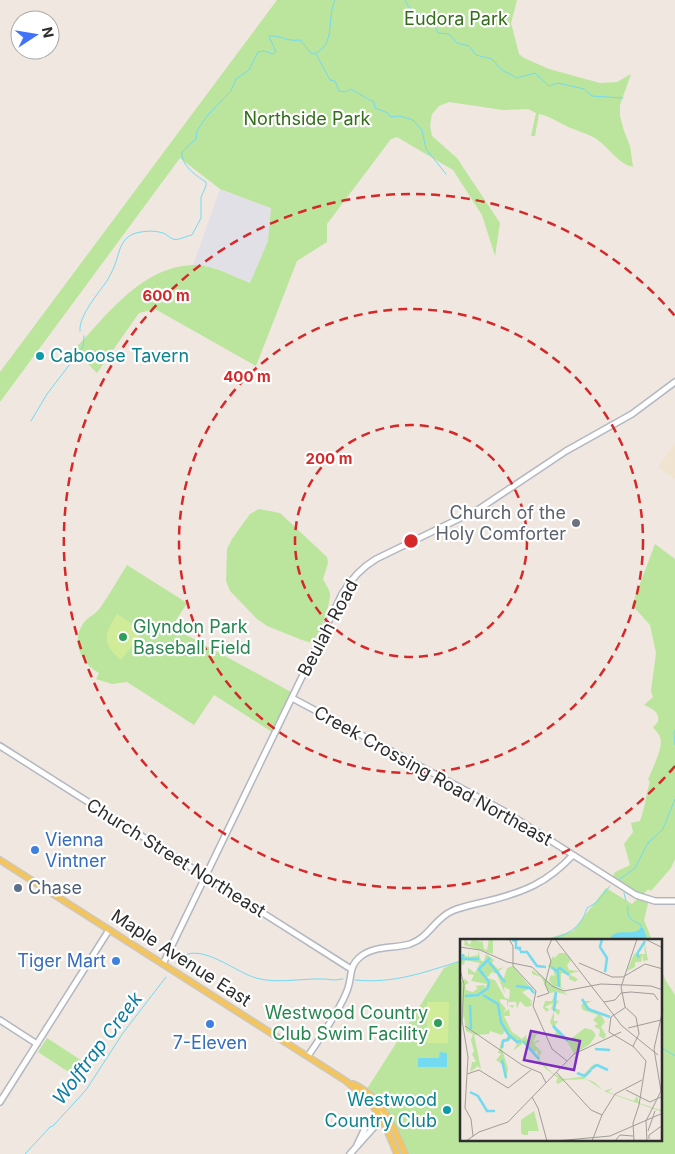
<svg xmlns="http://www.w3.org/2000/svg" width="675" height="1154" font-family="Inter,sans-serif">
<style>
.industrial{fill:#e2e0e7}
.education{fill:#f0e3d0}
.green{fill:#bbe59c}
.pitch{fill:#d0ec98}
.water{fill:#73daf1}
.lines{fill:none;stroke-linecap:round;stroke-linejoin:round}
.stream{stroke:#73daf1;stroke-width:1}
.secondary-casing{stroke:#b3b7c1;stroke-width:8}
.primary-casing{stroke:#c8c8c8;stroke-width:8}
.secondary{stroke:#fff;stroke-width:5}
.primary{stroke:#f3c561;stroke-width:5.5}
.ring{fill:none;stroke:#d62828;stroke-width:2.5;stroke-dasharray:9 6}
.culture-dot{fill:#0f9aa8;stroke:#fff;stroke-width:2}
.worship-dot{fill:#6b7280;stroke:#fff;stroke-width:2}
.leisure-dot{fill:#2e9e5b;stroke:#fff;stroke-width:2}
.shop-dot{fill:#3f7fe0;stroke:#fff;stroke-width:2}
.service-dot{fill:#5c6f8a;stroke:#fff;stroke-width:2}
.labels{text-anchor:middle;stroke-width:4.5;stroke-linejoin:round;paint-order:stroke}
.park-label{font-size:18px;fill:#326d1a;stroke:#fff}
.culture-label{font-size:18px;fill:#0d838f;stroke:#fff;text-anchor:start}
.worship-label{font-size:18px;fill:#5b616d;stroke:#fff;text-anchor:end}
.leisure-label{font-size:18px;fill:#27864d;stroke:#fff;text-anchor:start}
.street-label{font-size:18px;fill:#2d2d2d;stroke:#fff}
.shop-label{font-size:18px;fill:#366cbe;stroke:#fff;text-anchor:start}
.service-label{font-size:18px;fill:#4e5e75;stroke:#fff;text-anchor:start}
.water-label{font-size:19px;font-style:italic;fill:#0c7ba3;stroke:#fff}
.inset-river{fill:none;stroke:#73daf1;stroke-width:2.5}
.inset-road{fill:none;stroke:#a19d98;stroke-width:1}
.view{fill:#7b2cbf;fill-opacity:0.15;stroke:#7b2cbf;stroke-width:2.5}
.inset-edge{fill:none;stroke:#2d2d2d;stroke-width:2.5}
.centre{fill:#d62828;stroke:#fff;stroke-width:2.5}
.ring-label{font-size:15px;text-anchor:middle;font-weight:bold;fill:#d62828;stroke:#fff;stroke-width:4.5;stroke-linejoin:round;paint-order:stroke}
</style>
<rect width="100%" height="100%" fill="#efe7e0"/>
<path class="industrial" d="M220 189 271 208 268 241 250 283 216 268 193 265Z"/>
<path class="education" d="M675 444V479L658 467Z"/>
<path class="green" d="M277 0H517L511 23 519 54 524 58 549 69 600 83 617 82 631 74 620 105V116L624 131 630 146 633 167C616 163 608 145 593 137 585 133 576 130 568 127 558 122 550 116 539 114L535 136H531L536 113 528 109 503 110 449 102 439 106 432 114 430 126 432 136 457 158 500 223 495 256 482 215 453 170 397 137 391 139 327 224V242L297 261 256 366 155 309 139 313 97 373 74 350C106 316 141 267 192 265 213 264 232 276 250 283L268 241 271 208 220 189 180 158 0 402V372Z
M259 509 280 513 327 557 328 563 323 579C325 583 329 589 330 593 331 604 319 635 312 643L302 640 267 626 257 619 230 591 226 581 227 549 232 539 250 514Z
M655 544 675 559V859L671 868 651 891 648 889 641 897 649 900 644 920 652 940H543L573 931 606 888 632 904 639 897 611 880 615 872 630 865 624 844 633 832 631 823 640 821C645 808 646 795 650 781L648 780C652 769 664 747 660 737 659 734 655 730 653 727L658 722C660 711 652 709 644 705L653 697 651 691 656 653 650 625 632 605Z
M127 565 187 603 172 627 291 692 272 732 214 695 194 725 127 682 112 684 96 679 99 673C80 663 70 640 85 621 90 616 96 614 100 608 110 594 118 579 127 565Z
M461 960V1140H661V969L666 981 675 995V1154H405L385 1112 365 1092 444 968Z
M47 1038 90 1066 81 1080 38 1052Z"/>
<path class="pitch" d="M117 614 142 630V633L121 660C101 642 104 636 117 614Z
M427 1002H449L448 1043H427Z"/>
<path class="water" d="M640 928H643L648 940H611V936C620 929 630 935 639 930Z
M440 1052 447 1053V1067H418V1058H439Z"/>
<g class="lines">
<path class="stream" d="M405 0C410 12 418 15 431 18L438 33 449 34 457 43 469 46 476 55 492 59 502 70 517 78 535 73 549 86 558 83 584 89 592 96 623 98
M316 54 330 80 335 81 339 91 345 92 350 89C359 93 365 98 374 102L375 108 388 113 390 117 400 116 413 120 422 130 426 149 446 174
M80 331C78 317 99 292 107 281 109 277 112 272 114 267 119 256 119 240 133 234 141 231 154 230 163 233 167 234 169 238 173 239 178 241 186 236 192 235L201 218V197L206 186V182C195 175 181 165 182 152L196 139 197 131 207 116 231 91 236 79 249 70 258 52 264 51 273 54 276 52 269 36C282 35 285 42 300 40L312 54C337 48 326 18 335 0
M31 421 47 394 83 347 84 336
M675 730 674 732 675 745
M620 879 635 868 648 843 663 829 675 799
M624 893 626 901
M628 906C626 919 632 920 641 925V928
M535 940H540
M544 940C565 937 581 929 587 908L597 902 610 886
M176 963C194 936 234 972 256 978 280 985 310 976 334 980L343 979
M355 980C395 984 424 972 461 961
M661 1047 675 1056
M25 1154 50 1127 53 1126 86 1090 123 1033 166 977"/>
<g class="secondary-casing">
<path id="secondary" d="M292 698 504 811 636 895 655 901H675
M0 746 351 969
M163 964 342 594C351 579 361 568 376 559L479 509 566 451 632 414 675 382
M0 1020 37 1044
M308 1056C319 1040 343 1005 348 988 352 976 349 966 360 957 374 945 394 949 410 944 430 937 435 918 452 911 463 906 476 904 488 901 524 892 547 883 573 855
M0 1102 109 930
M357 1145 366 1126 382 1113
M350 1154 383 1117"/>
</g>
<g class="primary-casing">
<path id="primary" d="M0 860 346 1081C353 1087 360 1093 367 1099 382 1115 389 1134 397 1154
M353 1084C381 1096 394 1127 405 1154"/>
</g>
<use href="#secondary" class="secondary"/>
<use href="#primary" class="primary"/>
</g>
<g class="ring">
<circle cx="411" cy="541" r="116"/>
<circle cx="411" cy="541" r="232"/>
<path d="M675 766A347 347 0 1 1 675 316"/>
</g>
<g class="culture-dot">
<circle cx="40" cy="356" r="5"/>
<circle cx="447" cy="1110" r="5"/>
</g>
<circle class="worship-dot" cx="576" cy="523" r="5"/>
<g class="leisure-dot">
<circle cx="123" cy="637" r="5"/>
<circle cx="438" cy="1023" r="5"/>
</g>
<g class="shop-dot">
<circle cx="35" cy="850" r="5"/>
<circle cx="116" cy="961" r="5"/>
<circle cx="210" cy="1024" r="5"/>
</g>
<circle class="service-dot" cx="18" cy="888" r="5"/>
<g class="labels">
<g class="park-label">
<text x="456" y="25">Eudora Park</text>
<text x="307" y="125">Northside Park</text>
</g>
<g class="culture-label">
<text x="50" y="362">Caboose Tavern</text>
<text x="437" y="1106" text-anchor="end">Westwood<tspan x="437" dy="21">Country Club</tspan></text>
</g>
<g class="worship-label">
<text x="566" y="519">Church of the<tspan x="566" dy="21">Holy Comforter</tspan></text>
</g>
<g class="leisure-label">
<text x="133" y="633">Glyndon Park<tspan x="133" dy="21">Baseball Field</tspan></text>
<text x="428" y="1019" text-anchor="end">Westwood Country<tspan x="428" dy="21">Club Swim Facility</tspan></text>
</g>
<g class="street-label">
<text transform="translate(328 628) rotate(-62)" y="6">Beulah Road</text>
<text transform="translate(433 776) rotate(29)" y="6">Creek Crossing Road Northeast</text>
<text transform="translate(176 858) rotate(32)" y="6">Church Street Northeast</text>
<text transform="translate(181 958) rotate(33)" y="6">Maple Avenue East</text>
</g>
<g class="shop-label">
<text x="45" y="846">Vienna<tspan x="45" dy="21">Vintner</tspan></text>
<text x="106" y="967" text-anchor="end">Tiger Mart</text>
<text x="210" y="1049" text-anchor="middle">7-Eleven</text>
</g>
<g class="service-label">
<text x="28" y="894">Chase</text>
</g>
<g class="water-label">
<text transform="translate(97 1048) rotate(-53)" y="7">Wolftrap Creek</text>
</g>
</g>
<g transform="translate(460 939)">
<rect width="202" height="202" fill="#efe7e0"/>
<path d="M5 0 10 6 12 0 21 3 22 0 24 10 27 11 29 0H33V15L4 6ZM184 1 188 21 183 22V15L181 23H175V28L167 32 174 15H185ZM8 10 9 18 18 16V11L21 22H24L26 15 34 21 32 24 38 30 44 28 39 32 43 42 47 29 53 27 75 54 74 55 69 50 62 53 72 62 69 64 72 63 71 67 66 68 60 62 57 70 56 63H48V67L54 66 53 69 47 66V61L40 60V63L46 70 43 74 49 70 50 77H44L52 93 62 100 66 96 67 101 73 94 77 95 73 103H74L78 101 80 102 74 105 82 113 79 117 81 120 78 118 77 111 73 114 91 133 104 140 121 138 134 125 136 126 124 139 134 143 141 140 134 143 144 152 153 149 148 153 174 162 177 157 179 164 200 171 202 168V173L146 153 126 140 105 141 98 145 96 143 98 139 86 130 63 104 53 112 57 105 52 100 43 103 42 110 48 130 46 142 43 126 36 121 41 115 38 114 42 100 49 99 45 92 42 96 30 92 29 95 14 96 21 130 18 127 10 133 12 123H16L12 115 14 112 11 101 13 95 6 92 4 77 0 91V57L3 54 0 56V44L5 40 9 44 5 46 6 51 13 53 18 49 15 47 24 46 25 49 27 45 11 42 14 36 8 35V29L15 34 20 24 5 21 4 26 0 25 2 15 8 18ZM32 33 37 35 45 55 44 48 50 51 49 60 45 59 35 41 27 39ZM99 14H105L111 21 107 26 109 31 120 32 109 35 118 40 115 43 109 40V36L101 34V48L106 51 93 46 83 34 89 41 91 36 95 37 92 28H88L93 17 95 19ZM72 31 108 56 97 53 94 61 99 62 94 69 100 71 99 76 91 70 93 64 85 68 89 70 87 73 83 69 85 62H92L95 53 90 54 81 38 72 35ZM125 62H132L126 65 133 72 147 76H141L145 83 141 88 146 96 144 100 139 97 140 91 134 87 138 85 133 81 138 76 123 71 121 67ZM94 72V82H98L95 87 109 101 125 89 132 91 136 96 130 105 114 115 107 102 94 97 96 93 90 83ZM74 172 79 192H68V196H64L61 194V181Z" fill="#bbe59c" fill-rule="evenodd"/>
<path class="inset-river" d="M142 0 140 8 147 19 145 33M52 1 56 2V9H60V12M60 13H67L77 27 86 28M3 15V20H19M179 19 177 15 185 2M29 23 45 43M91 28 98 33 99 48M96 32 100 29 109 36M56 47 70 49 74 54M23 56 38 65 41 83 48 95 57 103 61 102M5 57 18 56 28 49 29 43 19 30 30 19M122 60 128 70 150 78M10 66 11 90M94 72 96 53M93 87 108 102M63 102 79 120M42 109 43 102 48 101 49 97M135 110 150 111M42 121 46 139M131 130 137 126 148 131M117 134 125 137 131 131M10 153 18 157 27 172H35"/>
<path class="inset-road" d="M49 0 53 7V27L76 52 73 67 92 110 107 122M95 0 143 62M185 0 203 9M0 8 20 11 47 23 72 28 92 47 104 52 141 45 191 47 203 51M119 24 152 38H163L185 25 203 30M0 31 4 45 2 81 8 118 5 169 11 180M77 58 89 54 85 45 91 22 87 11 92 0M143 62 162 87 198 116M144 63 155 61 161 54 171 53 194 55 198 61M166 68 151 78 149 93 174 108M5 87 62 126 81 134 86 144M168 89 201 81M96 133 131 171 142 176M7 135 19 131 48 149 71 131M166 151 190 163 203 157M72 158 78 169 87 202M11 180 13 197M188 192 195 172M189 200V196L203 186M6 202 19 193 48 183 114 115 161 93M96 202 150 197 203 174M132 202 142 176 155 155 182 141M155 202 160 196 173 197M174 202 173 184 179 166 186 122 173 107 179 95 176 78 165 68 161 48 177 0M187 202 186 182 201 152 194 110 203 70"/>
<path class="view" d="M71 92 120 102 114 131 64 121Z"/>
<rect width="202" height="202" class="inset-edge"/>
</g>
<circle cx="411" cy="541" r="8" class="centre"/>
<g class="ring-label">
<text x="166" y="301">600 m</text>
<text x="247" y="382">400 m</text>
<text x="329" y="464">200 m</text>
</g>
<g transform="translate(35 35) rotate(78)"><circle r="24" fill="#ffffff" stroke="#ababab"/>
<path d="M0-4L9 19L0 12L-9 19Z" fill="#4072fc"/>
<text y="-8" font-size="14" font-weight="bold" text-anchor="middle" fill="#2d2d2d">N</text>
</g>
</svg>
